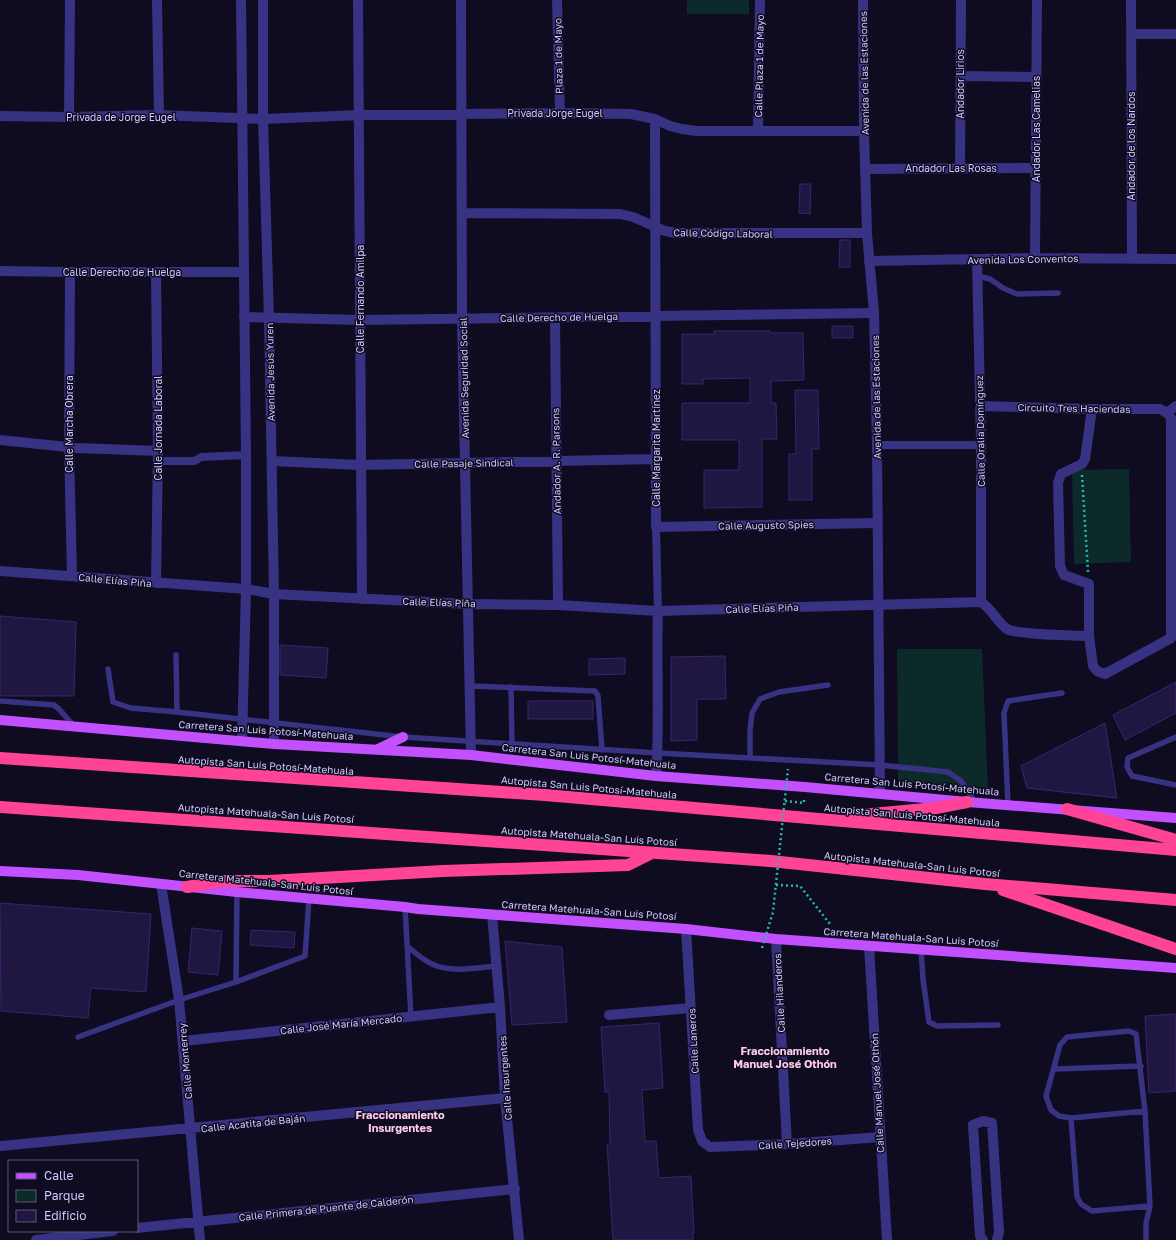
<svg xmlns="http://www.w3.org/2000/svg" width="1176" height="1240" font-family="'Golos Text',sans-serif">
<style>
.green{fill:#0d2a2a}
.building{fill:#201642;stroke:#372670}
.lines{fill:none;stroke-linecap:round;stroke-linejoin:round}
.path{stroke:#24b8b3;stroke-width:2.5;stroke-dasharray:2 3;stroke-linecap:butt}
.service{stroke:#383282;stroke-width:5.5}
.pedestrian{stroke:#383282;stroke-width:8}
.minor{stroke:#383282;stroke-width:10}
.tertiary{stroke:#383282;stroke-width:10}
.primary{stroke:#c350ff;stroke-width:10}
.motorway{stroke:#ff4498;stroke-width:12}
.path-bridge{stroke:#24b8b3;stroke-width:2.5;stroke-dasharray:2 3;stroke-linecap:butt}
.labels{text-anchor:middle;stroke-width:3;stroke-linejoin:round;paint-order:stroke}
.street-label{font-size:10px;fill:#d1c9ff;stroke:#0f0b20}
.neighbourhood-label{font-size:11px;font-weight:bold;fill:#ffcbeb;stroke:#0f0b20}
</style>
<rect width="100%" height="100%" fill="#0f0b20"/>
<path class="green" d="M687 0H749V14H687Z
M1129 469 1131 562 1074 564 1072 470Z
M897 649H982L988 789 898 782Z"/>
<path class="building" d="M800 184H811L810 214 799 213Z
M840 240H850V267H839Z
M832 326H853V338H832Z
M714 331H770V333H803L804 380 771 381V403H776L777 439H762V507L704 508V470H739V440H682V403H750V378L703 379V384H682V334H714Z
M795 390H818L819 449H812V500H789V454H796Z
M0 616 76 622 74 696H0Z
M280 645 328 648 326 678 280 675Z
M725 656 726 699H697V740L671 741V657Z
M625 658V674L589 675V659Z
M1176 682V713L1125 740 1113 715Z
M528 701H593V719H528Z
M1105 723 1117 798 1027 788 1021 766Z
M0 903 151 914 146 992 91 988 88 1018 1 1011Z
M192 928 222 931 218 975 188 972Z
M251 930 295 932 294 948 250 945Z
M505 941 562 947 567 1022 512 1025Z
M1176 1014V1091L1149 1093 1145 1016Z
M659 1023 663 1088 642 1090 645 1141H656L659 1178 691 1176 694 1233H693V1240H613L607 1144H610L609 1092H605L601 1027Z"/>
<g class="lines">
<path class="path" d="M1082 475 1088 572
M785 801 804 803V797
M776 885 800 886 830 924"/>
<path class="service" d="M978 276 990 279 1003 288 1017 294 1058 293
M176 655 177 712 403 737 658 753 880 765 948 772 961 781 975 802
M108 669 113 702 131 708 177 712
M470 686 595 691 598 696 602 750
M511 687 512 744
M0 701 54 705 59 709 74 726
M1176 737 1128 758 1127 767 1132 776 1176 785
M750 758V731L752 713 760 699 779 692 828 685
M1008 805 1004 713 1008 701 1062 693
M405 907 411 1017
M407 946C415 953 423 960 432 964 451 973 476 968 496 966
M921 950 923 979 929 1022 937 1026 998 1025
M236 982 237 892
M78 1037 179 1000 236 982 305 956 309 899
M1054 1069 1141 1066
M1145 1111 1071 1118 1077 1197 1081 1204 1092 1211 1150 1206 1146 1223V1240
M1071 1118 1059 1116 1051 1110 1046 1096 1060 1045 1067 1037 1129 1031 1136 1034 1145 1111 1150 1206"/>
<path class="pedestrian" d="M877 445H981
M158 461H195L201 457 246 455
M656 527 658 611"/>
<path class="minor" d="M157 0 159 115
M358 0 362 599
M461 0 462 319 471 755
M557 0 560 113
M1131 0 1132 259
M1131 34H1176
M960 76 1037 77
M0 116 69 117 159 115 263 119 360 115 560 113 631 114 655 119 670 126 682 129 697 131H864
M69 117 70 0
M655 119 656 527 877 523
M758 131 760 0
M960 168 961 0
M866 169 1036 168
M462 213 620 214 633 217 665 231 676 233H867
M1035 258 1037 0
M977 259 981 445V602
M869 261 1035 258 1176 259
M0 271 70 272H243
M70 272 69 447 72 576
M244 317 360 320 874 313
M555 318 558 605
M980 406 1092 409H1160L1167 413 1171 418V638
M1167 413 1176 406
M0 440 77 448 158 451
M272 461 360 465 656 459
M0 571 246 589 274 594 468 604 558 605 658 611 981 602C992 609 998 623 1007 629 1018 635 1073 635 1089 636L1093 666 1097 671 1105 674 1171 638
M156 583 158 451 156 272
M1089 636V584L1064 575 1060 566 1058 483 1061 474 1082 464 1085 459 1092 409
M656 776C660 721 656 666 658 611
M161 884 179 1000 200 1240
M492 915 500 1007 505 1098 519 1240
M686 929 698 1130 702 1141 710 1147 787 1144 880 1137
M776 939 787 1144
M609 1015 691 1008
M183 1041 500 1007
M0 1146 505 1098
M137 1228 515 1189
M36 1240 113 1231
M983 1240 980 1236 973 1125 983 1121 992 1123 999 1232 997 1240"/>
<path class="tertiary" d="M241 0 246 455V589L242 741
M263 0V119L269 318 274 594V744
M863 0 864 131 867 233 874 313 877 445 880 793
M869 946 887 1240"/>
<path class="primary" d="M0 720 274 744 471 755 656 776 805 787 967 802 1176 818
M378 749 403 737
M0 871 78 875 237 892 405 907 418 909 686 929 776 939 1176 968"/>
<path class="motorway" d="M0 758 545 795 1176 850
M0 807 771 861 985 884 1176 900
M1067 809 1176 840
M851 816 936 808 967 802
M187 887 221 881H269L443 871 628 865 652 853
M1003 890 1176 949"/>
<path class="path-bridge" d="M762 948 773 912 788 769"/>
</g>
<g class="labels">
<g class="street-label">
<text transform="translate(558 56) rotate(-91)" y="4">Plaza 1 de Mayo</text>
<text transform="translate(759 66) rotate(-89)" y="4">Calle Plaza 1 de Mayo</text>
<text transform="translate(864 73) rotate(-91)" y="4">Avenida de las Estaciones</text>
<text transform="translate(960 84) rotate(-90)" y="4">Andador Lirios</text>
<text x="555" y="117">Privada Jorge Eugel</text>
<text x="121" y="121">Privada de Jorge Eugel</text>
<text transform="translate(1036 129) rotate(-90)" y="4">Andador Las Camelias</text>
<text transform="translate(1131 146) rotate(-90)" y="4">Andador de los Nardos</text>
<text x="951" y="172">Andador Las Rosas</text>
<text transform="translate(723 233) rotate(1)" y="4">Calle Código Laboral</text>
<text transform="translate(1023 259) rotate(-1)" y="4">Avenida Los Conventos</text>
<text x="122" y="276">Calle Derecho de Huelga</text>
<text transform="translate(360 299) rotate(-90)" y="4">Calle Fernando Amilpa</text>
<text transform="translate(559 317) rotate(-1)" y="4">Calle Derecho de Huelga</text>
<text transform="translate(270 372) rotate(-91)" y="4">Avenida Jesús Yuren</text>
<text transform="translate(464 378) rotate(-91)" y="4">Avenida Seguridad Social</text>
<text transform="translate(876 397) rotate(-91)" y="4">Avenida de las Estaciones</text>
<text transform="translate(1074 408) rotate(1)" y="4">Circuito Tres Haciendas</text>
<text transform="translate(69 424) rotate(-90)" y="4">Calle Marcha Obrera</text>
<text transform="translate(158 428) rotate(-90)" y="4">Calle Jornada Laboral</text>
<text transform="translate(980 431) rotate(-91)" y="4">Calle Oralia Domínguez</text>
<text transform="translate(656 448) rotate(-90)" y="4">Calle Margarita Martínez</text>
<text transform="translate(556 461) rotate(-91)" y="4">Andador A. R. Parsons</text>
<text transform="translate(464 463) rotate(-1)" y="4">Calle Pasaje Sindical</text>
<text transform="translate(766 525) rotate(-1)" y="4">Calle Augusto Spies</text>
<text transform="translate(115 580) rotate(5)" y="4">Calle Elías Piña</text>
<text transform="translate(439 602) rotate(2)" y="4">Calle Elías Piña</text>
<text transform="translate(762 608) rotate(-2)" y="4">Calle Elías Piña</text>
<text transform="translate(266 730) rotate(4)" y="4">Carretera San Luis Potosí-Matehuala</text>
<text transform="translate(589 756) rotate(6)" y="4">Carretera San Luis Potosí-Matehuala</text>
<text transform="translate(266 765) rotate(4)" y="4">Autopista San Luis Potosí-Matehuala</text>
<text transform="translate(912 784) rotate(5)" y="4">Carretera San Luis Potosí-Matehuala</text>
<text transform="translate(589 787) rotate(5)" y="4">Autopista San Luis Potosí-Matehuala</text>
<text transform="translate(266 813) rotate(4)" y="4">Autopista Matehuala-San Luis Potosí</text>
<text transform="translate(912 815) rotate(5)" y="4">Autopista San Luis Potosí-Matehuala</text>
<text transform="translate(589 836) rotate(4)" y="4">Autopista Matehuala-San Luis Potosí</text>
<text transform="translate(912 864) rotate(6)" y="4">Autopista Matehuala-San Luis Potosí</text>
<text transform="translate(266 882) rotate(6)" y="4">Carretera Matehuala-San Luis Potosí</text>
<text transform="translate(589 910) rotate(4)" y="4">Carretera Matehuala-San Luis Potosí</text>
<text transform="translate(911 937) rotate(4)" y="4">Carretera Matehuala-San Luis Potosí</text>
<text transform="translate(779 993) rotate(-93)" y="4">Calle Hilanderos</text>
<text transform="translate(341 1024) rotate(-6)" y="4">Calle José María Mercado</text>
<text transform="translate(693 1041) rotate(-93)" y="4">Calle Laneros</text>
<text transform="translate(185 1061) rotate(-95)" y="4">Calle Monterrey</text>
<text transform="translate(505 1078) rotate(-94)" y="4">Calle Insurgentes</text>
<text transform="translate(877 1093) rotate(-93)" y="4">Calle Manuel José Othón</text>
<text transform="translate(253 1123) rotate(-6)" y="4">Calle Acatita de Baján</text>
<text transform="translate(795 1143) rotate(-4)" y="4">Calle Tejedores</text>
<text transform="translate(326 1208) rotate(-6)" y="4">Calle Primera de Puente de Calderón</text>
</g>
<g class="neighbourhood-label">
<text x="785" y="1055">Fraccionamiento<tspan x="785" dy="13">Manuel José Othón</tspan></text>
<text x="400" y="1119">Fraccionamiento<tspan x="400" dy="13">Insurgentes</tspan></text>
</g>
</g>
<rect x="8" y="1160" width="130" height="72" fill="#0f0b20" stroke="#5d5779"/>
<rect x="16" y="1173" width="20" height="6" fill="#c350ff" stroke="#5d5779"/>
<text x="44" y="1180" font-size="12" fill="#d1c9ff">Calle</text>
<rect x="16" y="1190" width="20" height="12" fill="#0d2a2a" stroke="#5d5779"/>
<text x="44" y="1200" font-size="12" fill="#d1c9ff">Parque</text>
<rect x="16" y="1210" width="20" height="12" fill="#201642" stroke="#5d5779"/>
<text x="44" y="1220" font-size="12" fill="#d1c9ff">Edificio</text>
</svg>
